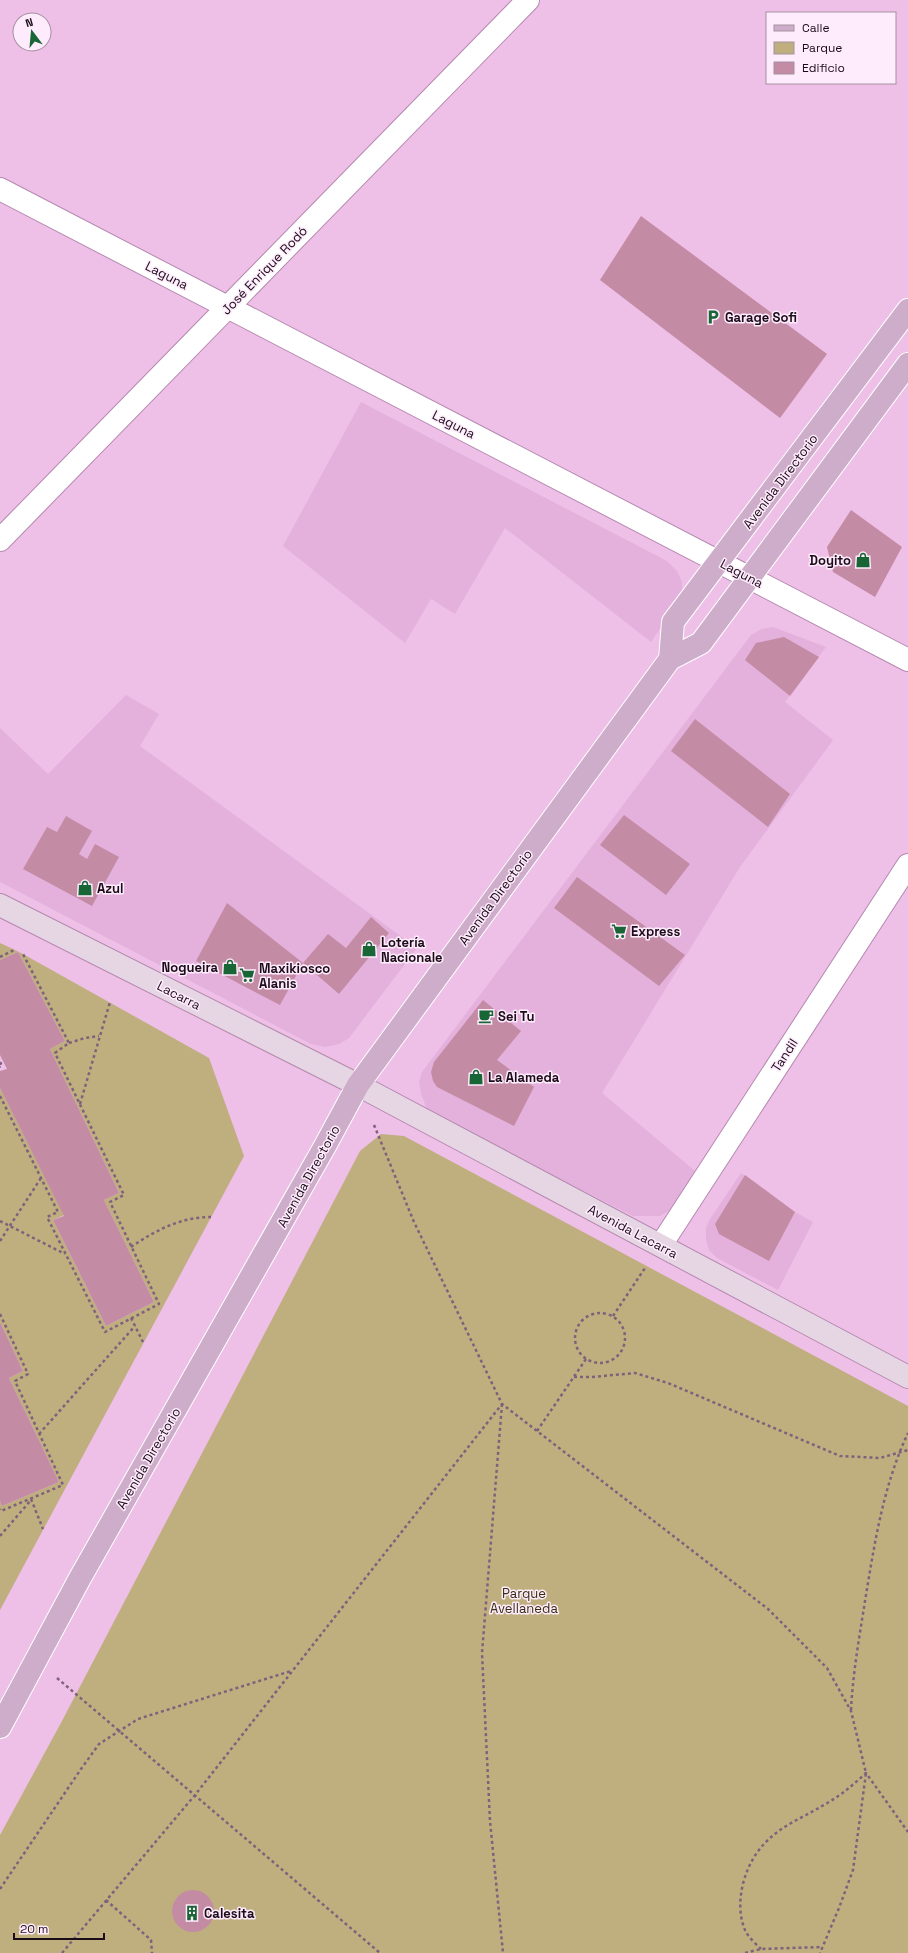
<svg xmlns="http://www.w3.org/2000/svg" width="908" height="1953" font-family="'Space Grotesk',sans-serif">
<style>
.built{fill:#e4b1dd}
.green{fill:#bfaf7f}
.building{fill:#c38ba4}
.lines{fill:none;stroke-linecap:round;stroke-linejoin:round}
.street-casing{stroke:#b589af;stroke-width:24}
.secondary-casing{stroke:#b589af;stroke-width:24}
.primary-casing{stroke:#fff;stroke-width:24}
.path{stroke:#80617b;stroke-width:2.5;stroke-dasharray:3 3;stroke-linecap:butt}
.street{stroke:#fff;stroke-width:22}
.secondary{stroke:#e6d6e4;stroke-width:22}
.primary{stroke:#ceadca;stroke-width:22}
.labels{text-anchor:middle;stroke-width:3;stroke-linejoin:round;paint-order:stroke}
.street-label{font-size:13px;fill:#1c0c1a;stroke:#feebfb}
.poi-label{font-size:13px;font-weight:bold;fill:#1c0c1a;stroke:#feebfb;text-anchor:start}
.park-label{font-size:13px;fill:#362d11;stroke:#feebfb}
</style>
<rect width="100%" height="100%" fill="#eebfe7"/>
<path class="built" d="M361 402 667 561 677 571 682 582V591L678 602 651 642 505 528 455 614 431 599 405 643 283 546Z
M773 627 826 647 785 702 833 740 740 867 602 1093 695 1171 672 1209 660 1216H633L434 1115 427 1109 421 1094 419 1082 422 1072 751 635 762 629Z
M126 695 159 714 140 746 417 948 349 1038 339 1044 325 1047 311 1044 0 882V728L48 774Z
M741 1173 795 1212 813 1222 778 1290 717 1258 709 1250 706 1239V1228L710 1219Z"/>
<path class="green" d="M0 943C8 947 16 950 23 954L209 1058 244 1156 0 1610V1501L2 1506 59 1482 9 1378 23 1371 0 1322V1088L64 1215 53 1220 106 1326 154 1302 104 1200 119 1193 50 1049 65 1041 18 952 0 960Z
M381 1134 404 1136 908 1406V1953H0V1835L62 1721 360 1151Z"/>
<path class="building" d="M641 216 827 354 780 418 600 280Z
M851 510 902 547 875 597 833 572 827 547Z
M784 637 819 657 790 696 745 660 756 643Z
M695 719 790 794 768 827 671 751Z
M624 815 690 864 666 895 600 845Z
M66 816 92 831 79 854 87 859 95 844 119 857 92 906 23 869 47 827 57 832Z
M577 877 685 955 659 986 554 908Z
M227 903 303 963 328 934 346 948 371 917 389 933 339 994 303 963 280 1005 196 961Z
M18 952 65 1041 50 1049 119 1193 104 1200 154 1302 106 1326 53 1220 64 1216 0 1088V1071L7 1069 0 1055V960Z
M483 1000 521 1031 497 1060 534 1087 514 1126 437 1087 433 1081 431 1072 434 1062Z
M745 1175 795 1212 769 1261 719 1234 715 1224Z
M0 1322 23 1371 9 1378 59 1482 2 1506 0 1501Z
M172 1911a21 21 0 1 1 42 0a21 21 0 1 1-42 0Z"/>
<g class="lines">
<g class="street-casing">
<path id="street" d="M0 189 908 660
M0 540 528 0
M661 1245 908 865"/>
</g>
<g class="secondary-casing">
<path id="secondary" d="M0 905 358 1085 908 1377"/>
</g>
<g class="primary-casing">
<path id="primary" d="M670 659 673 622 908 310
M0 1727 80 1578 325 1146 358 1085 670 659 701 643 908 364"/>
</g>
<path class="path" d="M0 957 14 950
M69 1043 85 1038 99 1036
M0 1062 2 1066 0 1067
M0 1096 58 1212 47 1217 105 1332 159 1304 110 1202 124 1195 55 1053 69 1043 23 954
M80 1104 110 1002
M374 1125 414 1222 502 1404 768 1609 827 1668 851 1711 866 1773 853 1870 839 1908 820 1953
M0 1221 65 1254
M0 1241 41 1178
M131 1247C156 1230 181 1217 211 1217
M575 1338a25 25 0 1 1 50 0a25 25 0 1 1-50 0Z
M0 1314 28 1374 15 1381 63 1485 1 1511 0 1509
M613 1316 645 1268
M131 1318 143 1342
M574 1377H592L635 1373 668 1383 840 1456 880 1458 908 1450
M502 1404 482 1653 490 1821 503 1953
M537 1431 586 1359
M39 1434 135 1326
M31 1499 43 1529
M0 1536 31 1500
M57 1678 380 1953
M851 1710C853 1671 860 1633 866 1595 875 1540 884 1484 908 1433
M0 1889 81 1769 99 1744 138 1719 291 1671
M106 1900 151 1940 152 1953
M761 1949C756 1944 748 1937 745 1930 733 1902 745 1861 768 1840 783 1825 804 1817 822 1806 839 1797 852 1786 866 1773L908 1832
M62 1953 195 1795 502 1404
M745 1953 761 1949 822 1947"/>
<use href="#street" class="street"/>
<use href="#secondary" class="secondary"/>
<use href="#primary" class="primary"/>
</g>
<defs>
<g id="parking-bare" transform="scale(1.2)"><path d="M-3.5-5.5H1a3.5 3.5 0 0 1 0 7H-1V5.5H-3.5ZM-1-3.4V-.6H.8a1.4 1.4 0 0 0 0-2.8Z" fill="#186635" stroke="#feebfb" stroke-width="2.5" paint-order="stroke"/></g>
<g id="shop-bare" transform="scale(1.2)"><path d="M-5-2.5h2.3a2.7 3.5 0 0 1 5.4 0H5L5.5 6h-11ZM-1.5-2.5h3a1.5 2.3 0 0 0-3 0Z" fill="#186635" stroke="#feebfb" stroke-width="2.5" paint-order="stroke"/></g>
<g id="supermarket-bare" transform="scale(1.2)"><path d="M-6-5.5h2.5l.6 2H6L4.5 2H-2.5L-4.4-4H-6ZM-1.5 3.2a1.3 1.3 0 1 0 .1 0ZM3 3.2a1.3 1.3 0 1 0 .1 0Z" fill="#186635" stroke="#feebfb" stroke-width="2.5" paint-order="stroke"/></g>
<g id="cafe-bare" transform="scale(1.2)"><path d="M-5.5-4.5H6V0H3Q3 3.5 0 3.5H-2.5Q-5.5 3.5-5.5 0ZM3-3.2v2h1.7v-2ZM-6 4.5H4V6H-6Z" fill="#186635" stroke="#feebfb" stroke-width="2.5" paint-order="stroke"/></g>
<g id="building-bare" transform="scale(1.2)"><path d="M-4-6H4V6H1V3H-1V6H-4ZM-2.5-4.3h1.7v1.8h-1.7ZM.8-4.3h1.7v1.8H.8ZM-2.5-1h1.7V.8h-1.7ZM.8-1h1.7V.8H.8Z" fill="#186635" stroke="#feebfb" stroke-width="2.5" paint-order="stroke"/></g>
</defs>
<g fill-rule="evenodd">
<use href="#parking-bare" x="713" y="317"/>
<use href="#shop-bare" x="863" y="560"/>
<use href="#shop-bare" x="85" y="888"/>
<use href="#supermarket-bare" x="619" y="931"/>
<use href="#shop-bare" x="369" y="949"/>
<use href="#shop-bare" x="230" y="967"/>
<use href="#supermarket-bare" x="247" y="975"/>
<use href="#cafe-bare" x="486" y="1016"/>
<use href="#shop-bare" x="476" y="1077"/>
<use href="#building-bare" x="192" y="1913"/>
</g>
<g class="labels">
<g class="street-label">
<text transform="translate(264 270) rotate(-46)" y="5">José Enrique Rodó</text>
<text transform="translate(167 275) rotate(27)" y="5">Laguna</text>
<text transform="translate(454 424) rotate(27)" y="5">Laguna</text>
<text transform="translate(780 481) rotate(-53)" y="5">Avenida Directorio</text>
<text transform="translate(742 573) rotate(28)" y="5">Laguna</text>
<text transform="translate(495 897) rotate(-54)" y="5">Avenida Directorio</text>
<text transform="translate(179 995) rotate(27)" y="5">Lacarra</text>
<text transform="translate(784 1055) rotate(-57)" y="5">Tandil</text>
<text transform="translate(308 1176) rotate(-61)" y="5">Avenida Directorio</text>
<text transform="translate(633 1231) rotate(28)" y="5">Avenida Lacarra</text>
<text transform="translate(148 1458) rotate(-60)" y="5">Avenida Directorio</text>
</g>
<g class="poi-label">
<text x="725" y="322">Garage Sofi</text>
<text x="851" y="565" text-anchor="end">Doyito</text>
<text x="97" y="893">Azul</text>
<text x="631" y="936">Express</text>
<text x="381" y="947">Lotería<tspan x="381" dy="15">Nacionale</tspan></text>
<text x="218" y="972" text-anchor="end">Nogueira</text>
<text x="259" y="973">Maxikiosco<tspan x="259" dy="15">Alanis</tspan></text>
<text x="498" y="1021">Sei Tu</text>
<text x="488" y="1082">La Alameda</text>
<text x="204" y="1918">Calesita</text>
</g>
<g class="park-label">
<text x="524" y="1598">Parque<tspan x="524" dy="15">Avellaneda</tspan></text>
</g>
</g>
<rect x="766" y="12" width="130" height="72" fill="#feebfb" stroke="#a492a1"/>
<rect x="774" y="25" width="20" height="6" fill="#ceadca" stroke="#a492a1"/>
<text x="802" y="32" font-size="12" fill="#1c0c1a">Calle</text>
<rect x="774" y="42" width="20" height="12" fill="#bfaf7f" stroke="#a492a1"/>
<text x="802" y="52" font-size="12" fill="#1c0c1a">Parque</text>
<rect x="774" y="62" width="20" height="12" fill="#c38ba4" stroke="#a492a1"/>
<text x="802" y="72" font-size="12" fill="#1c0c1a">Edificio</text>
<g transform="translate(32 32) rotate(344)"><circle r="19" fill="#feebfb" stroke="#a492a1"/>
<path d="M0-3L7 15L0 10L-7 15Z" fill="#186635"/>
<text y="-6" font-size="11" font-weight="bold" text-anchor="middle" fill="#1c0c1a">N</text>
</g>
<path d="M14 1933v6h90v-6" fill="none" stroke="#1c0c1a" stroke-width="2"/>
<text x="20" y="1933" font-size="12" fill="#1c0c1a" stroke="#feebfb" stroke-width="3" paint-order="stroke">20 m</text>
</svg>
